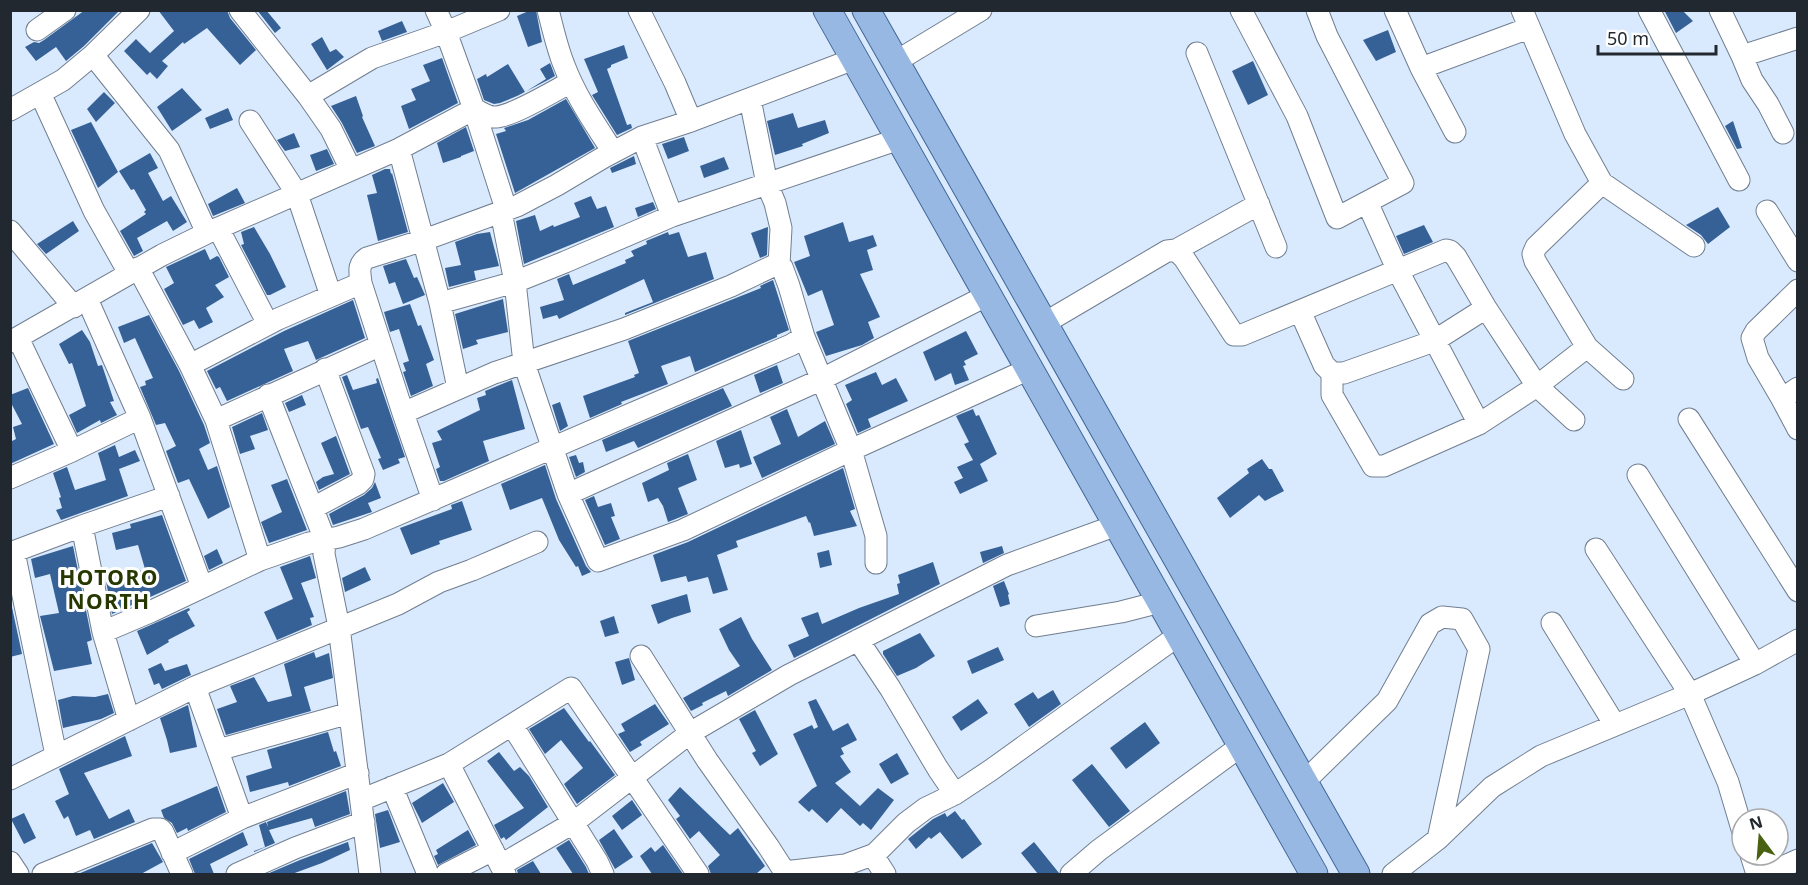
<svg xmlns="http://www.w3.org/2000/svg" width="1808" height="885" font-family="'Noto Sans',sans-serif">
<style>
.building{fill:#366196}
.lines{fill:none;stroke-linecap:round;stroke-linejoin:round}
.minor-casing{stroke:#707e90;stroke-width:23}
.major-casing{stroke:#416797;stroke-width:29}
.minor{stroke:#fff;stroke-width:21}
.major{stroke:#97b8e2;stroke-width:27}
.labels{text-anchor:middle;stroke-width:6;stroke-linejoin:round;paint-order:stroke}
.district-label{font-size:21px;font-weight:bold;letter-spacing:1.5px;fill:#263700;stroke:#fff}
</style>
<rect width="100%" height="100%" fill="#daeafe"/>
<path class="building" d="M85 10H120L84 46 66 61 56 47 36 61 25 47 34 42 39 43 44 40Z
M158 10H227L230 18 256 50 240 65 207 28 184 44 183 42 162 61 168 66 157 79 150 72 147 75 124 51 136 39 150 53 174 31Z
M257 10H266L281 28 275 33Z
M531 10H536L542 42 528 47 517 16Z
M1664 10H1682L1693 21 1676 33Z
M402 21 407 32 382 41 378 31Z
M1388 30 1396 52 1376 61 1363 40Z
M322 37 330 52 336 49 344 57 327 70 311 44Z
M624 45 628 58 611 65V67L607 69 627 125 631 124 632 128 617 135 592 95 598 92 584 59Z
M442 58 458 103 409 129 401 106 416 100 411 89 430 81 423 65Z
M1253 61 1268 95 1248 105 1232 71Z
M550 63 555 76 548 80 517 96 500 103 494 104 484 100 477 79 486 74 487 77 508 64 525 92 546 79 540 69Z
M182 88 202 110 172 131 157 107Z
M104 92 115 103 96 122 87 109Z
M356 96 363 116 362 117 375 146 357 153 342 123 331 106Z
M566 99 595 148 515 193 496 134 506 131 504 128 528 120Z
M228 108 233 120 210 129 205 118Z
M793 113 798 128 825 120 829 133 802 144 803 146 775 155 767 121Z
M1733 121 1742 148 1737 149 1725 126Z
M91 122 118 172 98 188 71 130Z
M466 127 474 151 461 156V157L443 163 437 143Z
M294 133 300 147 285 151 277 140Z
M684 137 689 151 668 159 662 144Z
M327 149 334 164 316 171 310 155Z
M150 153 158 168 148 173 163 201 171 196 187 222 173 231 167 221 137 238 143 251 134 256 120 231 146 214 144 212 146 210 134 189 131 190 119 171Z
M634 156 636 164 612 173 610 168Z
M724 157 729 169 704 178 700 166Z
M385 169H390L391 174 392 173 408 232 378 241 367 195 377 193 372 175Z
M237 188 245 203 213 216 208 204Z
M591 196 597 209 606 206 614 227 524 264 516 221 535 215 540 231 553 225 554 227 580 217 574 203Z
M653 202 656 209 638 217 635 208Z
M1718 207 1730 227 1708 244 1701 235 1686 225Z
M73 221 79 231 46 254 37 244Z
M843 222 849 242 873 235 877 246 867 250 873 270 860 274 880 317 868 322 874 338 862 345 826 356 816 332 834 325 822 290 808 296 794 262 810 256 804 236Z
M1424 225 1433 242 1404 254 1396 236Z
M254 227 270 254 286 287 270 295H267L241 245 244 244 241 232Z
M768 227 767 255 760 258 751 233Z
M490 232 499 266 474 271 476 280 449 287 445 268 461 265 455 242 477 234Z
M668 232 669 235 679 232 688 257 706 252 714 279 625 315V313L653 302 644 279 559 319 557 315 543 319 540 307 564 300 557 279 569 274 573 285 626 263 625 260 634 256 631 251 647 244 646 241Z
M205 249 210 260 217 256 219 257 229 277 215 285 224 297 206 308 213 322 199 329 194 320 183 325 164 289 174 283 166 267Z
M406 259 414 278 417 277 425 295 403 304 395 282 389 284 383 266Z
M773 280 789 330 777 335V337L695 372 690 356 661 366 668 384 621 402 622 404 590 418 583 396 635 377 634 375 639 373 628 341 761 288 760 286Z
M503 299 508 332 476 340 478 344 463 349 455 314Z
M353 300 365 338 316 360 308 341 284 349 293 371 227 401 220 387 216 389 207 371 284 331Z
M410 304 418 326 421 325 434 360 426 364 433 386 411 396 403 372 406 371 403 363 409 361 399 329 390 332 384 312Z
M149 315 179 371 204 425 210 443 199 449 208 470 217 466 230 507 208 519 189 479 178 483 166 451 176 446 165 423 156 425 140 387 146 385 145 381 153 378 135 338 124 343 118 327Z
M82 330 90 342 98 366 102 365 114 401 110 402 117 415 101 423 100 420 77 433 69 415 86 406 72 363 69 364 59 344Z
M966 331 978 354 964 361 966 365 963 366 969 380 955 385 951 373 935 381 923 352Z
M777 365 783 383 760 393 754 375Z
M876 372 882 385 896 378 908 401 868 419 871 427 858 433 846 404 852 400 845 385Z
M347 375 353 390 377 383 376 379 378 378 405 457 398 459 400 463 383 470 378 459 381 458 368 427 361 429 342 377Z
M512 380 525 429 483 441 489 461 444 481H440L436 469 440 467 432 443 442 440 437 431 480 410 477 398 486 395 485 391Z
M28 388 54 444 10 464V442L16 439 13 427 22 424 10 401V395Z
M723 388 732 406 638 448 634 441 606 452 602 440Z
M302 395 306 405 289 412 285 403Z
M560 402 568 426 560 431 552 405Z
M787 409 798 437 825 421 835 444 762 478 753 457 781 444 770 417Z
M973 409 976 416 979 415 997 454 980 464 988 481 960 494 954 482 963 478 957 467 973 460 964 444 969 442 956 416Z
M262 413 268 430 250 436 255 449 240 454 232 427Z
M741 430 752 464 740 468 739 464 725 468 716 441Z
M336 436 350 474 319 490 316 482 323 477 334 474 321 443Z
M115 445 119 457 135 450 140 461 119 469 128 496 61 520 56 510 62 508 59 498 61 497 53 473 67 467 75 490 106 480 98 453Z
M688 454 697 480 678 488 688 514 668 522 663 506 658 498 648 502 642 483 669 470 667 463Z
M576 455 579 463 583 462 585 472 576 477 569 457Z
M1262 459 1269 469H1272L1284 491 1265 501 1259 495 1230 518 1217 498 1249 473 1247 469Z
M545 465 556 499 586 566 591 572 582 576 578 566 576 567 559 540 542 498 510 510 501 484Z
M843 468 855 509 850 511 857 526 814 536 810 522 809 523 806 516 736 541 738 547 717 555 728 590 713 594 708 577 688 582 686 576 661 582 653 555 688 542Z
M287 479 307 530 269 543 261 522 282 512 271 485Z
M375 482 381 498 368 503 372 512 333 525 329 514 364 495 372 488Z
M594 496 598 507 611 503 615 516 611 517 620 539 605 545 585 500Z
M462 501 472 530 439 541 440 544 411 555 400 528 452 509 451 505Z
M162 515 186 581 112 614 106 581 115 578V580L145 569 138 545 116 550 112 533 131 528 130 524Z
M73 546 92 640 87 642 92 664 54 671 40 616 59 613 50 574 35 578 31 559Z
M1002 546 1004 553 983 563 980 552Z
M217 549 223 563 209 570 204 556Z
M829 550 832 565 820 568 817 553Z
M310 556 316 578 301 583 314 617 310 618 312 625 277 640 264 612 293 599 280 567Z
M933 562 940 584 794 658 788 645 809 636 801 618 818 612 822 624 859 608 899 594 897 584 900 583 898 575Z
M365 567 371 580 345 592 342 578Z
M1004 581 1009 594 1008 595 1010 604 1000 607 993 586Z
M687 594 691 612 672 618 658 624 651 605Z
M10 598 22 654 10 657Z
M189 608 190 610 187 612 195 626 168 640 169 642 147 655 137 631Z
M614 616 619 633 605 637 600 621Z
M741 617 752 639 772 670 728 696 726 691 702 703 703 705 691 711 683 698 740 666 729 650 719 629Z
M920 633 935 656 916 668 897 676 883 654V651Z
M998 647 1004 660 972 674 967 661Z
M314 652 316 658 329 653 333 678 304 687 311 711 226 735 217 709 237 702 230 686 254 677 268 702 292 696 284 664Z
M629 658 635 680 622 685 615 662Z
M161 663 165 671 187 664 191 675 162 689 159 683 154 685 148 669Z
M1053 690 1061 704 1029 727 1014 704 1033 692 1038 699Z
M108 694 114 713 101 719 63 728 58 700 73 696 95 697Z
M816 699 833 731 848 723 857 740 841 748 844 754 840 756 851 772 835 783 860 806 878 788 894 800 871 830 863 823 860 826 841 808 827 823 812 809 809 812 798 802 812 789 817 786 793 734 812 725 814 729 818 727 808 702Z
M978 699 988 713 961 731 952 717Z
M655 704 669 724 640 742 642 745 630 752 618 734 625 731 621 724Z
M188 705 197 747 170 753 167 740 160 718Z
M564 708 589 742 590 741 615 775 577 804 564 784 583 768 561 740 545 754 529 729Z
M755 710 778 754 760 766 752 753 756 751 739 719Z
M1145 722 1160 743 1126 769 1110 748Z
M328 732 334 752 336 751 341 766 289 786 288 782 250 792 246 776 272 768 267 750Z
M125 736 132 756 84 773 109 819 129 809 135 822 94 839 90 830 76 836 68 816 64 819 55 801 69 794 59 769Z
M499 752 514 771 520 767 529 776 548 807 506 840 504 837 501 839 494 825 524 808 487 761Z
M897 753 909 774 891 784 879 764Z
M1092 764 1130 811 1109 827 1072 780Z
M443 783 454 802 422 823 412 803Z
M217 786 226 812 188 831 187 828 177 833 172 823 164 818 161 810Z
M680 787 730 835 738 828 765 866 756 874H711L708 866 720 855 699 831 690 839 676 819 680 816 668 800Z
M346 791 350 814 315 827 312 818 269 830 275 843 254 852V851L265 847 259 825 266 822 268 827 267 822Z
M632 800 642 815 622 830 612 816Z
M388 810 400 842 380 848 375 814Z
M955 811 962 820 964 819 982 844 962 859 940 832 931 839 929 837 916 849 908 839 933 819 945 813 947 817Z
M24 813 36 838 24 844 11 819Z
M614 829 633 857 615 869 599 840Z
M468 830 476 845 438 865 434 856 438 854 436 850Z
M243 832 248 845 210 864 214 874H195L189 859Z
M353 840 348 842 350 850 322 863 292 874H267L300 860Z
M569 840 586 867 589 874H573L556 848Z
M1034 842 1059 873V874H1038L1021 853Z
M152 843 163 862 141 874H78Z
M663 845 683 874H652L640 856 651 847 655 852Z
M533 861 541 874H518L517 870Z"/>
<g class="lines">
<g class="minor-casing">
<path id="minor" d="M240 10 308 96 331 129 351 170
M436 10 446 32 474 109 506 209
M548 10C553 29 557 48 564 65 576 97 595 124 613 152
M639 10 675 83 691 121
M1241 10 1297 116 1337 218 1403 183 1327 36 1317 10
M1395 10 1421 68 1455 132
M1522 10 1575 134 1602 183 1694 246
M1649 10 1739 180
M1720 10 1742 56 1752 80 1768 104 1783 133
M37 30 65 10
M1197 53 1276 247
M93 55 169 150 207 233
M1742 56 1798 38
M895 62 981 10
M1421 68 1529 28
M40 93 94 211 129 273
M308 96 372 58 446 32 499 10
M750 99 767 184 775 203 781 228 779 265 782 267 789 286 804 337 851 450 876 536V563
M10 110 63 80 93 55 139 10
M250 121 297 194 331 296
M642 137 672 216
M399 149 440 303 458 388
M1602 183 1536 247 1533 254 1535 261 1587 347 1623 379
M1367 202 1398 271 1479 424
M1767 211 1798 261
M501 212 515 282 524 363 568 494 598 561 683 530 851 450 1029 369
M218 228 268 324
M10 231 74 307
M1176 250 1259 204
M138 268 190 365 216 420 260 560
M1798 290 1756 331 1752 338 1758 358 1782 399 1798 429
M87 299 140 418 202 587
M440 303 515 282 565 262 672 216 899 139
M1300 311 1324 365 1332 373H1344L1434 341 1486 308
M1043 324 1167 251 1176 250 1184 258 1234 335H1242L1446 250 1450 251 1456 257 1486 308 1537 386 1574 420
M18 338 72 451
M10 342 162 255 207 233 399 149 474 109C481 112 489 118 496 117 513 116 554 91 571 82
M190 365 278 319 361 283
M1332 373V395L1373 466H1384L1479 424 1537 386 1587 347
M268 395 325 540 324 554 339 627 370 874
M1782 399 1798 388
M403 413 494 373 624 329 731 286 775 265H779
M1689 419 1798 591
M216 420 381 345
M1638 475 1755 664
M10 478 72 451 140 418
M568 494 818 381 988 295
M433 500 403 413 361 283C360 272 357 265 367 258L424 240 517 206 557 185 604 157 642 137 691 121 854 59
M313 508 358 484 363 479 364 474 325 369
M82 526 103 632 129 720
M1596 549 1690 694 1728 782 1742 829
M14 552 56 755
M10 553 82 526 169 496
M1552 623 1615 725
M1036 626 1121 612 1160 602
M103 632 150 612 260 560 309 543 339 537 364 529 791 345 804 337
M858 640 890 688 938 769 955 794
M641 656 707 760 768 846 786 874
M195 687 242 818
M512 725 597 861 603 874
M218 750 350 713
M449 764 505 874
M10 779 195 687 398 604 439 582 472 570 537 542
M1304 782 1387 701 1430 624 1442 617 1462 619 1479 649 1438 839
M392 787 428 874
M361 800 449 764 571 688 698 874
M172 853 242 818 358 773
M875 854 876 860 885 874
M1751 855 1757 874
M10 862 18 874
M501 865 573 823 690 733 789 675 1007 565 1117 525
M784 872 845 865 875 854 906 823 926 808 955 794 991 770 1179 635
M43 874 153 829H160L163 832 182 874
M237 874 295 848 364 822
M446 874 493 850
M1071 874 1099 850 1241 746
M1393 874 1438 839 1492 787 1541 756 1690 694 1755 664 1798 640
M1767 874 1798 860"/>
</g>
<g class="major-casing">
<path id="major" d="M827 10 1314 874
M866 10 1356 874"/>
</g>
<use href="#minor" class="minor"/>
<use href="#major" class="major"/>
</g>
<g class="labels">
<g class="district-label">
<text x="109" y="585">HOTORO<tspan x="109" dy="24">NORTH</tspan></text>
</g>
</g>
<rect width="1808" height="885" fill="none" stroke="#222830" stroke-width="24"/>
<g transform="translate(1760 837) rotate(344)"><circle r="28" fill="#ffffff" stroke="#a7a9ac" stroke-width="1.5"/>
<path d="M0-4.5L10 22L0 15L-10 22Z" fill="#496211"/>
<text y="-9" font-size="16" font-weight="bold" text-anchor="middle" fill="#222830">N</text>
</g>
<path d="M1598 45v9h118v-9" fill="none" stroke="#222830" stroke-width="3"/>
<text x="1607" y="45" font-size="18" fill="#222830" stroke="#ffffff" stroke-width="4.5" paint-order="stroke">50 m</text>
</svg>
